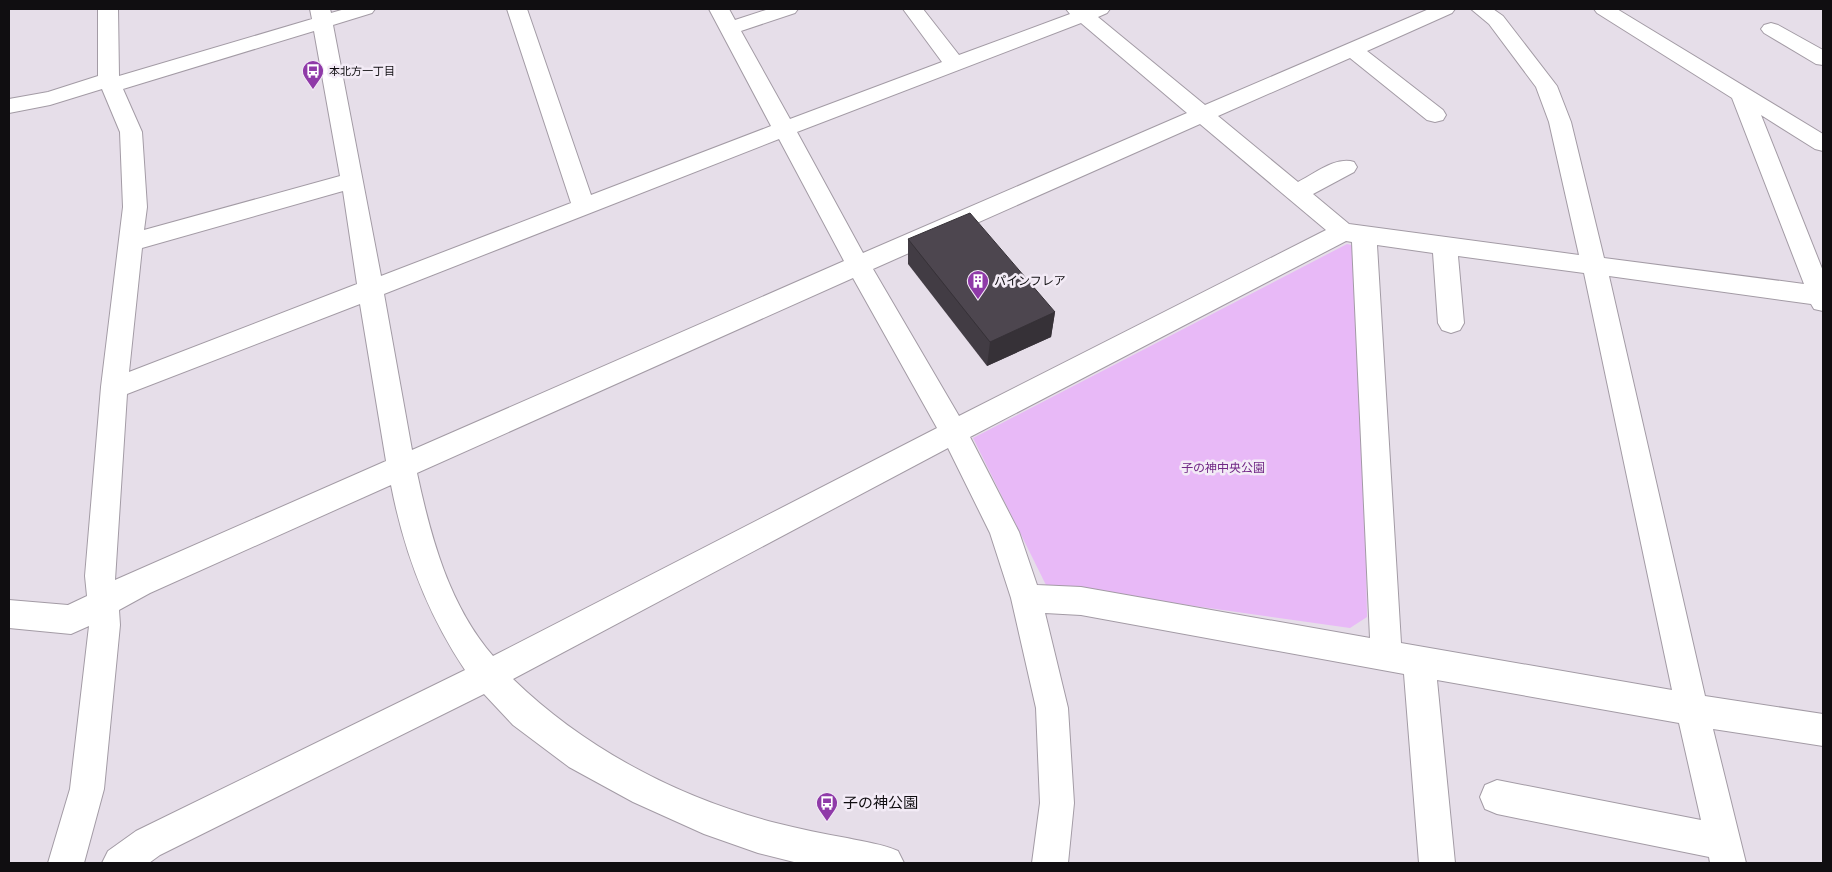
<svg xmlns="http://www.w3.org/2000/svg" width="1832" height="872" viewBox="0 0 1832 872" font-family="'DejaVu Sans','Noto Sans JP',sans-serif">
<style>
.green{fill:#e8b9f7}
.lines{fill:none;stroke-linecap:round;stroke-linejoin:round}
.minor-casing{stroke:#a39ba5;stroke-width:2}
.minor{fill:#fff;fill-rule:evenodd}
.wall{fill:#423c44}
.shaded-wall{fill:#363137}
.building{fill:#4d464f;stroke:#363137}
.labels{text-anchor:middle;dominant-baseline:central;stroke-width:5;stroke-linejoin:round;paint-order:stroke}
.far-poi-label{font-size:11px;fill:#100e11;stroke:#f3ebf6;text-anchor:start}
.poi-label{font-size:12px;fill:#100e11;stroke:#f3ebf6;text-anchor:start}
.park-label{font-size:12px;fill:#712886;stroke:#f3ebf6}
.near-poi-label{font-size:15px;fill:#100e11;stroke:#f3ebf6;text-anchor:start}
</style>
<rect width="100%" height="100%" fill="#e6dee9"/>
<!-- green -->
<path class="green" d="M1347 244 1360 247 1367 617 1350 628 1046 585 973 438Z"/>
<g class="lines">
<!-- minor casing -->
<g class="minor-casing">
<g id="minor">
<path d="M98 9H118L119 76 312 19 310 9H330L331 13 345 9H375L372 13 333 25 381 276 571 203 507 9H527L591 195 771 126 709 9H729L735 20 769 9H798L795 13 741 31 790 119 942 62 903 9H923L959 55 1070 14 1066 9H1110L1107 13 1098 17 1205 105 1429 9H1455L1452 13 1367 51 1443 110 1446 115 1443 120 1435 122 1427 120 1350 58 1218 116 1298 182C1314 174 1336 156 1354 162L1357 167 1354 172 1313 194 1349 224 1579 255 1549 122 1536 87 1489 24 1471 9H1493L1503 16 1557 86 1571 122 1604 258 1804 284 1732 98 1597 13 1594 9H1617L1823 134V151L1815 149 1761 115 1823 271V311L1814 309 1811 304 1609 276 1705 696 1823 714V746L1713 729 1746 863H1710L1709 857 1497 814 1485 809 1480 797 1485 785 1497 780 1701 820 1679 723 1437 680 1455 863H1419L1404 674 1081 615 1045 613 1068 708 1074 803 1068 863H1032L1040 803 1036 708 1011 598 990 533 948 448 513 679C585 749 679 798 776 823 800 829 823 834 847 838 865 842 882 844 898 851L904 863H798L758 853 704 834 633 802 569 767 513 725 484 694 160 855 149 863H102L108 851 136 831 465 670C427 613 404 552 391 485L150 593 119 610 120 625 104 789 84 863H48L70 789 89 626 71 634 9 628V600L68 605 87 596 85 576 101 387 123 207 120 132 102 89 50 105 9 113V99L48 92 98 76ZM1081 23 1187 113 863 253 797 132ZM314 31 340 176 144 230 147 207 142 132 123 89ZM1200 124 1326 230 959 416 873 269ZM779 139 844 261 412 450 384 294ZM343 191 357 284 129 372 142 248ZM1346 241 1352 242 1370 638 1081 587 1037 585 1019 532 970 437ZM1377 245 1433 253 1438 323 1442 330 1451 333 1460 330 1464 323 1458 256 1584 273 1672 690 1401 643ZM853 278 937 428 493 656C449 605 431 538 417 473ZM360 304 386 461 115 580 127 394Z"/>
<path d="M1771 23 1778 25 1823 50V65L1816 64 1764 33 1761 29 1764 25Z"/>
</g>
</g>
<!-- minor -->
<use href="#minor" class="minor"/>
</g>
<!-- wall -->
<path class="wall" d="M908 239 1055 312 1051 337 987 366 908 264Z"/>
<!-- shaded-wall -->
<path class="shaded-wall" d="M1055 312 1051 337 987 366 990 342Z"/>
<!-- building -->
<path class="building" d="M970 213 1055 312 990 342 908 239Z"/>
<!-- icons -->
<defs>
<g id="bus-pin" transform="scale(1.125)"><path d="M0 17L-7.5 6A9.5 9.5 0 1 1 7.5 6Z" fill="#8f3aa8" stroke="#f3ebf6"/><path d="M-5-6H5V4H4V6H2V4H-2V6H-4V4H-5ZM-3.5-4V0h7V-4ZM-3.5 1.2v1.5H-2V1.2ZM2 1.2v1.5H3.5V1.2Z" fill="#fff"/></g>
<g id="building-pin" transform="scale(1.125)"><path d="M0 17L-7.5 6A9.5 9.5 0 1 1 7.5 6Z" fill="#8f3aa8" stroke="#f3ebf6"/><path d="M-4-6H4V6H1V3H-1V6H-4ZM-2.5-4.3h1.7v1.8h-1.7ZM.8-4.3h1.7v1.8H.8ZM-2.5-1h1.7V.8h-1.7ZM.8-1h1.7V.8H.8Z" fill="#fff"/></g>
</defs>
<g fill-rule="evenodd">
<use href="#bus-pin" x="313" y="71"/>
<use href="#building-pin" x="978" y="281"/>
<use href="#bus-pin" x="827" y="803"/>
</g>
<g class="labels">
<!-- far-poi labels -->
<g class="far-poi-label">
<text x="329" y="71">本北方一丁目</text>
</g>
<!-- poi labels -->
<g class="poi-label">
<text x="994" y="281">パインフレア</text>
</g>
<!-- park labels -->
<g class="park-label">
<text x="1223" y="468">子の神中央公園</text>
</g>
<!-- near-poi labels -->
<g class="near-poi-label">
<text x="843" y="803">子の神公園</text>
</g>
</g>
<!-- border -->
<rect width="1832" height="872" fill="none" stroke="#100e11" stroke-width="20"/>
</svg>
